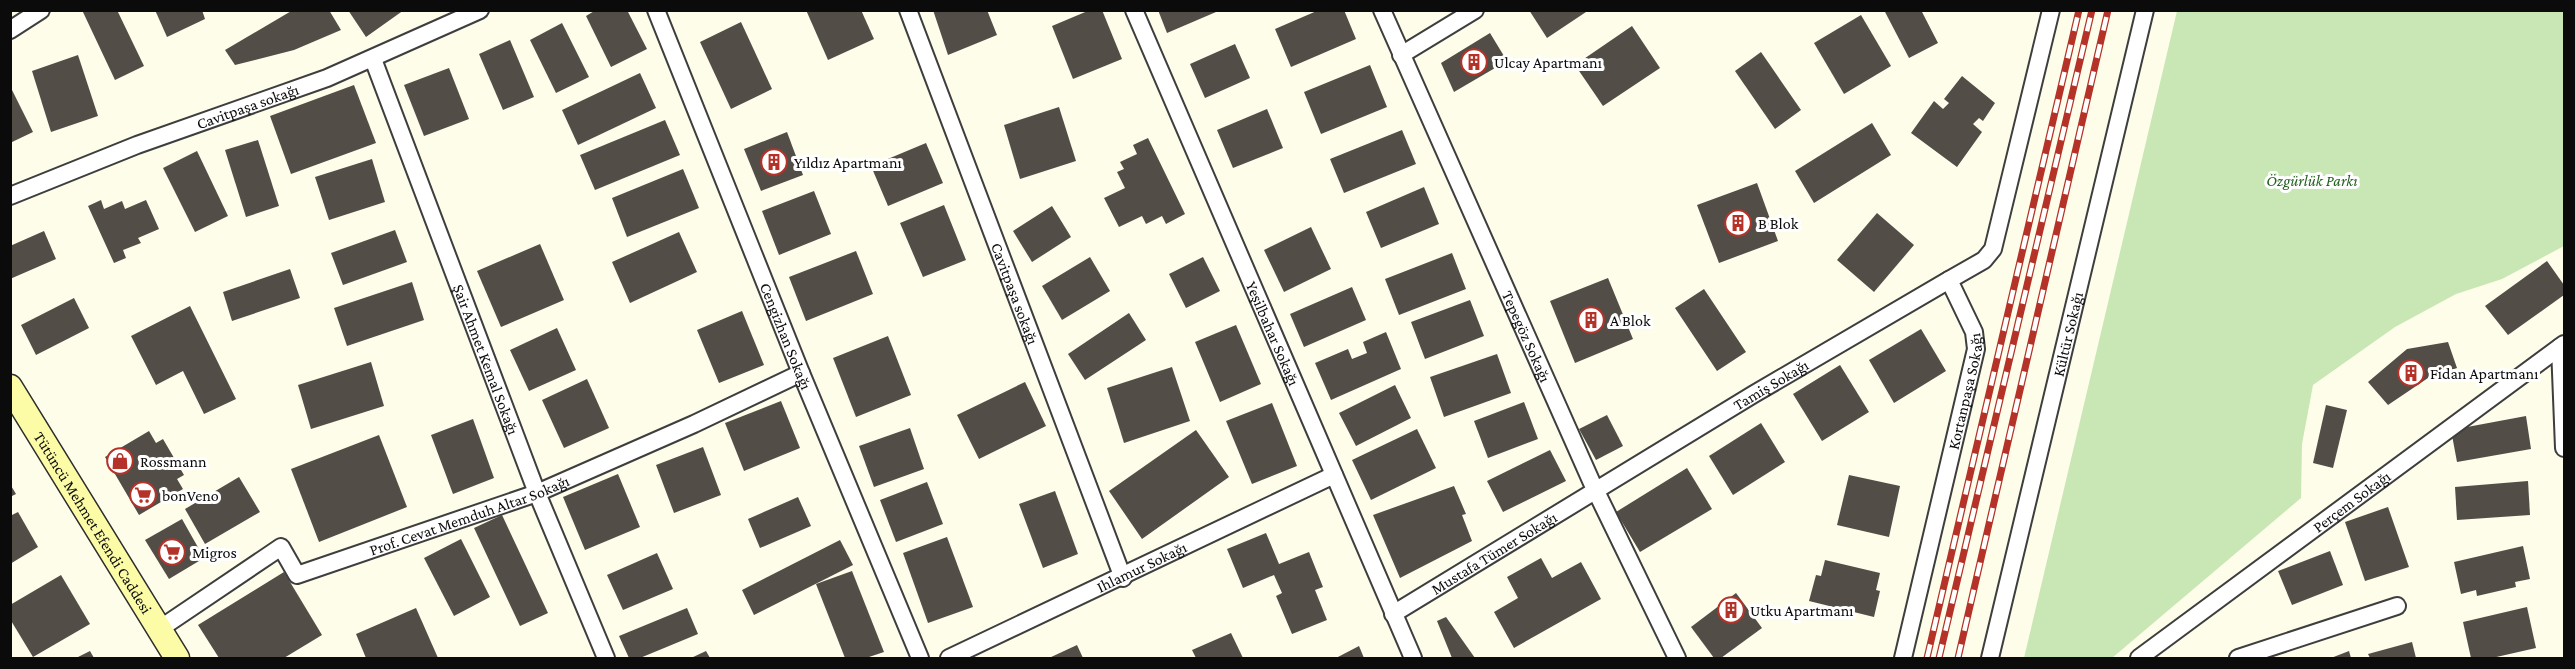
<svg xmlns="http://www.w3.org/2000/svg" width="2575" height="669" viewBox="0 0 2575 669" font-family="'Crimson Pro',serif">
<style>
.green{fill:#c9e6b5}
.building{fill:#534d48}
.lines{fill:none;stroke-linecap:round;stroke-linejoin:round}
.street-casing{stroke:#3e3e3e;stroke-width:20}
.secondary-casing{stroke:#2d2d2d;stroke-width:27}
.street{stroke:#fff;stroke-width:16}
.secondary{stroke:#fcfca7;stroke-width:24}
.rail-casing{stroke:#b53229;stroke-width:7}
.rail{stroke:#fff;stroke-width:4.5;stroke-dasharray:14;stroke-linecap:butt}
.labels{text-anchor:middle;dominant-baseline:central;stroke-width:6;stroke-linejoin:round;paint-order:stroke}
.poi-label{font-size:16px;fill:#0b0b0b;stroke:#fff;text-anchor:start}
.street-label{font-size:16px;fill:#0b0b0b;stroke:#fff}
.park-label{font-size:16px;font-style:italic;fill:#245f1f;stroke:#fff}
</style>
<rect width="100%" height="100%" fill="#fefdea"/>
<!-- green -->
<path class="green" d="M2177 11H2564V246L2502 279 2456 294 2395 327 2313 385 2302 444 2301 498 2112 658H2024Z"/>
<!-- building -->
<g class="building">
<path d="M82 10H117L144 66 115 80Z"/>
<path d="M155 10H202L205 19 167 37Z"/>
<path d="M293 10H329L341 30 294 50 235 65 225 50Z"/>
<path d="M348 10H404L366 37Z"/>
<path d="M596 10H627L647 49 611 67 586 16Z"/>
<path d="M806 10H861L874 39 828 60Z"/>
<path d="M933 10H987L997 35 948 55Z"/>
<path d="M1090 10H1102L1122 59 1073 79 1052 26Z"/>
<path d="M1158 10H1215L1216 12 1167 33Z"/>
<path d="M1319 10H1344L1356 39 1291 67 1275 29Z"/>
<path d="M1529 10H1589L1547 38Z"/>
<path d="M1884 10H1921L1938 43 1909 58Z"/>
<path d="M1861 15 1891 66 1844 94 1814 43Z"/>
<path d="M741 22 772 89 731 109 700 42Z"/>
<path d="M562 23 589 77 556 93 530 40Z"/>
<path d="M1632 26 1660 68 1603 106 1575 65Z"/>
<path d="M1490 33 1507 61 1454 92 1441 63Z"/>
<path d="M510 40 534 97 503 110 479 54Z"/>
<path d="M1235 44 1250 78 1205 98 1190 64Z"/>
<path d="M1761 52 1801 110 1775 129 1735 71Z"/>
<path d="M78 55 98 116 51 132 32 71Z"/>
<path d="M1370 65 1387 107 1321 134 1304 92Z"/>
<path d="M449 68 469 119 424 136 404 85Z"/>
<path d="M640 73 656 108 578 145 562 110Z"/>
<path d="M1962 76 1995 103 1983 121 1979 118 1973 124 1982 132 1957 167 1911 133 1934 101 1943 109 1949 103 1944 99Z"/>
<path d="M354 85 376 143 291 174 270 116Z"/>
<path d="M10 86 33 132 10 143Z"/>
<path d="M1059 107 1076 161 1020 179 1004 125Z"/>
<path d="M1267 109 1283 148 1233 168 1217 130Z"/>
<path d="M665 120 680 155 595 190 580 155Z"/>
<path d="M1872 123 1891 155 1814 203 1795 171Z"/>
<path d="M1402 130 1416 164 1344 193 1330 159Z"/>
<path d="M787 132 803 175 761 191 744 149Z"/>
<path d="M1148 138 1185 214 1166 224 1162 216 1146 224 1142 216 1119 227 1104 198 1125 188 1117 172 1124 169 1120 162 1137 154 1133 145Z"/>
<path d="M258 140 279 206 246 217 225 150Z"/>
<path d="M926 143 943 183 888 206 871 166Z"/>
<path d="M197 151 228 216 195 232 163 168Z"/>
<path d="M372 159 385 202 329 220 315 177Z"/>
<path d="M683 169 699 208 627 237 612 198Z"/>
<path d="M1757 183 1778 241 1719 263 1697 205Z"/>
<path d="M1424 187 1439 224 1381 248 1366 212Z"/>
<path d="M814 191 831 234 779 255 762 211Z"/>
<path d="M101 200 104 209 122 201 125 209 146 200 159 229 138 238 141 243 123 250 126 258 114 263 88 206Z"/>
<path d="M944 205 966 260 923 277 900 223Z"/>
<path d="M1052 206 1071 237 1032 262 1013 231Z"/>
<path d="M1877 213 1914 245 1874 292 1837 260Z"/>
<path d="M1311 227 1331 269 1284 292 1264 250Z"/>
<path d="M395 230 407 262 343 285 331 253Z"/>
<path d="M44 231 56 259 10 279V246Z"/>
<path d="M679 232 697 272 630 303 612 262Z"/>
<path d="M540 244 564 300 501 327 477 271Z"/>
<path d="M856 251 873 294 806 321 789 277Z"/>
<path d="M1452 253 1466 289 1399 315 1385 279Z"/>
<path d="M1090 257 1110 291 1062 320 1042 286Z"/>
<path d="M1203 257 1220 291 1186 308 1169 274Z"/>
<path d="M2547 261 2564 285V295L2508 335 2485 306Z"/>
<path d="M290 269 300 298 232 321 223 292Z"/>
<path d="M1608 278 1633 339 1575 363 1550 301Z"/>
<path d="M412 282 424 320 347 346 334 308Z"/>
<path d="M1352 287 1366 320 1304 347 1290 314Z"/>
<path d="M1704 289 1746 352 1717 371 1675 308Z"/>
<path d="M74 298 89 328 36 355 21 325Z"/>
<path d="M1470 300 1484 336 1425 359 1411 322Z"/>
<path d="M190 306 236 399 204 414 183 371 156 385 131 336Z"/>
<path d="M742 311 764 365 719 383 697 330Z"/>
<path d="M1129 313 1146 340 1085 380 1068 354Z"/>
<path d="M1236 325 1261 384 1220 402 1195 342Z"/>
<path d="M557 328 576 370 529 391 510 350Z"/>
<path d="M1921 329 1946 371 1894 403 1869 360Z"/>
<path d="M1386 332 1401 369 1331 400 1315 363 1348 349 1352 359 1367 353 1363 342Z"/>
<path d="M888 336 911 395 856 417 833 358Z"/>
<path d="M2448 342 2457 368 2428 378 2388 405 2368 382 2407 349Z"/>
<path d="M1497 354 1511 393 1444 417 1430 377Z"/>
<path d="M371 362 384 406 311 429 298 385Z"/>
<path d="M1840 365 1869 412 1822 441 1793 394Z"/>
<path d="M1172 367 1190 421 1124 443 1107 388Z"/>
<path d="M587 379 609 428 564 448 542 400Z"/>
<path d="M1025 382 1046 426 979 459 957 415Z"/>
<path d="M1395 385 1411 418 1356 446 1339 413Z"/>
<path d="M781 401 800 448 744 471 725 423Z"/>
<path d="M1524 402 1538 439 1488 458 1474 421Z"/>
<path d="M1272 403 1297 466 1252 484 1226 421Z"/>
<path d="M2326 405 2347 410 2333 468 2313 463Z"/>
<path d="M1607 415 1623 446 1596 460 1579 429Z"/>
<path d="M2526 416 2531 449 2457 462 2451 430Z"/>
<path d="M473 419 494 478 453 494 431 435Z"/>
<path d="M1761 423 1785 462 1733 495 1709 456Z"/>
<path d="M910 428 924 469 874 487 859 446Z"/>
<path d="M1417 429 1436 468 1371 500 1352 460Z"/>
<path d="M1196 430 1229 477 1142 539 1109 491Z"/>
<path d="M149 431 156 443 163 439 184 475 177 479 183 489 139 515 105 457Z"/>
<path d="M379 435 407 507 319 542 291 469Z"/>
<path d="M703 447 721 495 674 513 656 465Z"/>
<path d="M1550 450 1566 481 1503 512 1487 481Z"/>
<path d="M1687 468 1712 509 1640 552 1616 512Z"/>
<path d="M618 474 640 527 585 550 563 497Z"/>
<path d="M1849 475 1900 486 1889 537 1837 525Z"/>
<path d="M239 477 260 512 205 544 185 509Z"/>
<path d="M2528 481 2530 515 2457 520 2455 487Z"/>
<path d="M927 482 943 524 896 542 880 500Z"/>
<path d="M10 484 16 494 10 497Z"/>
<path d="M1454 486 1466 514 1462 515 1472 541 1400 578 1373 515Z"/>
<path d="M1055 491 1078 554 1043 568 1019 504Z"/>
<path d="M798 497 811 526 760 548 748 519Z"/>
<path d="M2388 507 2409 567 2365 581 2345 522Z"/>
<path d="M18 512 38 547 10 564V516Z"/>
<path d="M502 515 548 613 520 626 474 528Z"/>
<path d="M182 519 204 558 169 579 145 540Z"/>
<path d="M1266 533 1279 564 1309 552 1323 587 1315 590 1327 620 1292 634 1276 596 1282 593 1274 575 1243 588 1227 549Z"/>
<path d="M947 537 973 607 928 623 903 553Z"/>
<path d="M461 539 490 597 454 616 424 558Z"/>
<path d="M840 540 853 565 754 615 742 590Z"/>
<path d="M2523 546 2530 579 2515 582 2516 587 2477 596 2476 590 2461 594 2454 562Z"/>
<path d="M2330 551 2343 585 2292 605 2278 571Z"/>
<path d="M657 553 673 589 623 610 607 575Z"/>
<path d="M1541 558 1552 578 1581 562 1601 599 1514 648 1494 612 1518 598 1507 577Z"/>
<path d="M1825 560 1880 573 1876 590 1880 591 1874 617 1809 601 1816 575 1821 576Z"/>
<path d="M852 571 884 652 866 658H845L816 584Z"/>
<path d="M284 572 322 635 284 658H219L198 625Z"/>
<path d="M61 575 90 624 33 657 10 619V605Z"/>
<path d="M1736 593 1762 628 1721 658H1714L1691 627Z"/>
<path d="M2527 607 2536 648 2492 658H2471L2463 622Z"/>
<path d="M416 608 438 658H366L356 634Z"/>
<path d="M687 608 698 634 640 658H629L619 636Z"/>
<path d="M1446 617 1475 658H1452L1437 621Z"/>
<path d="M1231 633 1243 658H1196L1192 650Z"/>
<path d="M2412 642 2416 658H2370L2368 654Z"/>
<path d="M1077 645 1083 658H1049Z"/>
<path d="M1359 646 1364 658H1336Z"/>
<path d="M90 651 94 658H76Z"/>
<path d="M706 651 710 658H691Z"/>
<path d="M2349 651 2351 658H2331Z"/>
</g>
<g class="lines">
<!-- street casing -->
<g class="street-casing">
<g id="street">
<path id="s1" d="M656 10 801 373 920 658"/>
<path id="s2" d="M908 10 1123 578"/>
<path id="s3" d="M1134 10 1413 658"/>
<path id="s4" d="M1382 10 1592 483 1677 658"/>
<path d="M10 30 41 10"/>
<path d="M1401 55 1475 10"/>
<path id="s5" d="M373 59 537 493 606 658"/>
<path id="s6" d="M10 196 137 145 327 78 480 10"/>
<path d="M2560 347 2564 448"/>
<path id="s7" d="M1393 614 1754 394 1949 280"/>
<path id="s8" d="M158 630 281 547 297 575 537 493 694 424 801 373"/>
<path id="s9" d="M949 658 1334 475"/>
<path id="s10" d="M1903 658 1976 349 1974 332 1949 280 1984 260 1993 249 2051 10"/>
<path id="s11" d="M1990 658 2145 10"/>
<path id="s12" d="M2139 658 2564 344"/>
<path d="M2238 658 2397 606"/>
</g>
</g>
<!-- secondary casing -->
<g class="secondary-casing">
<g id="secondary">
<path id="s13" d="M10 387 177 658"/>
</g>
</g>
<!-- street -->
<use href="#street" class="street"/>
<!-- secondary -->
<use href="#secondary" class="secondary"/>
<!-- rail casing -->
<g class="rail-casing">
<g id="rail">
<path d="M1927 658 2079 10"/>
<path d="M1939 658 2092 10"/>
<path d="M1958 658 2108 10"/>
</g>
</g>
<!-- rail -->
<use href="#rail" class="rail"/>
</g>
<!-- icons -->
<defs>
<g id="building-ring" transform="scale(1.35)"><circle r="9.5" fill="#fff" stroke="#b53229" stroke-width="1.5"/><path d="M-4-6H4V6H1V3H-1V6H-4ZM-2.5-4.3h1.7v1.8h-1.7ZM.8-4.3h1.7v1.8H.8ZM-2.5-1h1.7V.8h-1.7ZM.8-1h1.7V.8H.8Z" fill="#b53229"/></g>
<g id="shop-ring" transform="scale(1.35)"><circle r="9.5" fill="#fff" stroke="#b53229" stroke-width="1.5"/><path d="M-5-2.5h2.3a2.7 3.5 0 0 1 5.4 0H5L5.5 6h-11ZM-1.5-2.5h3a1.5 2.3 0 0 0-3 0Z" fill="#b53229"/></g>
<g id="supermarket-ring" transform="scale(1.35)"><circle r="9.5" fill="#fff" stroke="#b53229" stroke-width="1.5"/><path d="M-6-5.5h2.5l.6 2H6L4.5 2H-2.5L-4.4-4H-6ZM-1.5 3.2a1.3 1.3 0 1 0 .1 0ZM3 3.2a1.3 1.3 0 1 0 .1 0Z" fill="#b53229"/></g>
</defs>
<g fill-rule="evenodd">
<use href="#building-ring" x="1474" y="62"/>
<use href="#building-ring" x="774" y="162"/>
<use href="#building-ring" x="1738" y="223"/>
<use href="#building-ring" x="1591" y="320"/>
<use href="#building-ring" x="2411" y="373"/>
<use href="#shop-ring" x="120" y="461"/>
<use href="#supermarket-ring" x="143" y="495"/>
<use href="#supermarket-ring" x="172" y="552"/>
<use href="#building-ring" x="1731" y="610"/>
</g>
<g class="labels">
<!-- poi labels -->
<g class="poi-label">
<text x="1494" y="62">Ulcay Apartmanı</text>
<text x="794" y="162">Yıldız Apartmanı</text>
<text x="1758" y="223">B Blok</text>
<text x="1610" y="320">A Blok</text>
<text x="2430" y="373">Fidan Apartmanı</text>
<text x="140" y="461">Rossmann</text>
<text x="162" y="495">bonVeno</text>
<text x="192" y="552">Migros</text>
<text x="1750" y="610">Utku Apartmanı</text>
</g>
<!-- street labels -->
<g class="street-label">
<text stroke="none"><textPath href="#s6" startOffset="254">Cavitpaşa sokağı</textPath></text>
<text stroke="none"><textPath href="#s2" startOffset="303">Cavitpaşa sokağı</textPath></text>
<text stroke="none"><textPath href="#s3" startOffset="352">Yeşilbahar Sokağı</textPath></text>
<text stroke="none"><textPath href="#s11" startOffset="333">Kültür Sokağı</textPath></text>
<text stroke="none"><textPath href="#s1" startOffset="351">Cengizhan Sokağı</textPath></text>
<text stroke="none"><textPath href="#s4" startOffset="357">Tepegöz Sokağı</textPath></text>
<text stroke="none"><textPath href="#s5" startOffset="321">Şair Ahmet Kemal Sokağı</textPath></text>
<text stroke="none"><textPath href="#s7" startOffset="442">Tamiş Sokağı</textPath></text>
<text stroke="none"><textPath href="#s10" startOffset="274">Kortanpaşa Sokağı</textPath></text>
<text stroke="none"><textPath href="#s12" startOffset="264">Perçem Sokağı</textPath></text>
<text stroke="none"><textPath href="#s8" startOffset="363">Prof. Cevat Memduh Altar Sokağı</textPath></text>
<text stroke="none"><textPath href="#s13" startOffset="159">Tütüncü Mehmet Efendi Caddesi</textPath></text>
<text stroke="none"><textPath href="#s7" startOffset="118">Mustafa Tümer Sokağı</textPath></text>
<text stroke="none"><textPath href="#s9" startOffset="213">Ihlamur Sokağı</textPath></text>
</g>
<!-- park labels -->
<g class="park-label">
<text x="2312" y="180">Özgürlük Parkı</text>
</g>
</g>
<!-- border -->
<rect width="2575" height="669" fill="none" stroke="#0b0b0b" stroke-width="24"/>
</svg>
